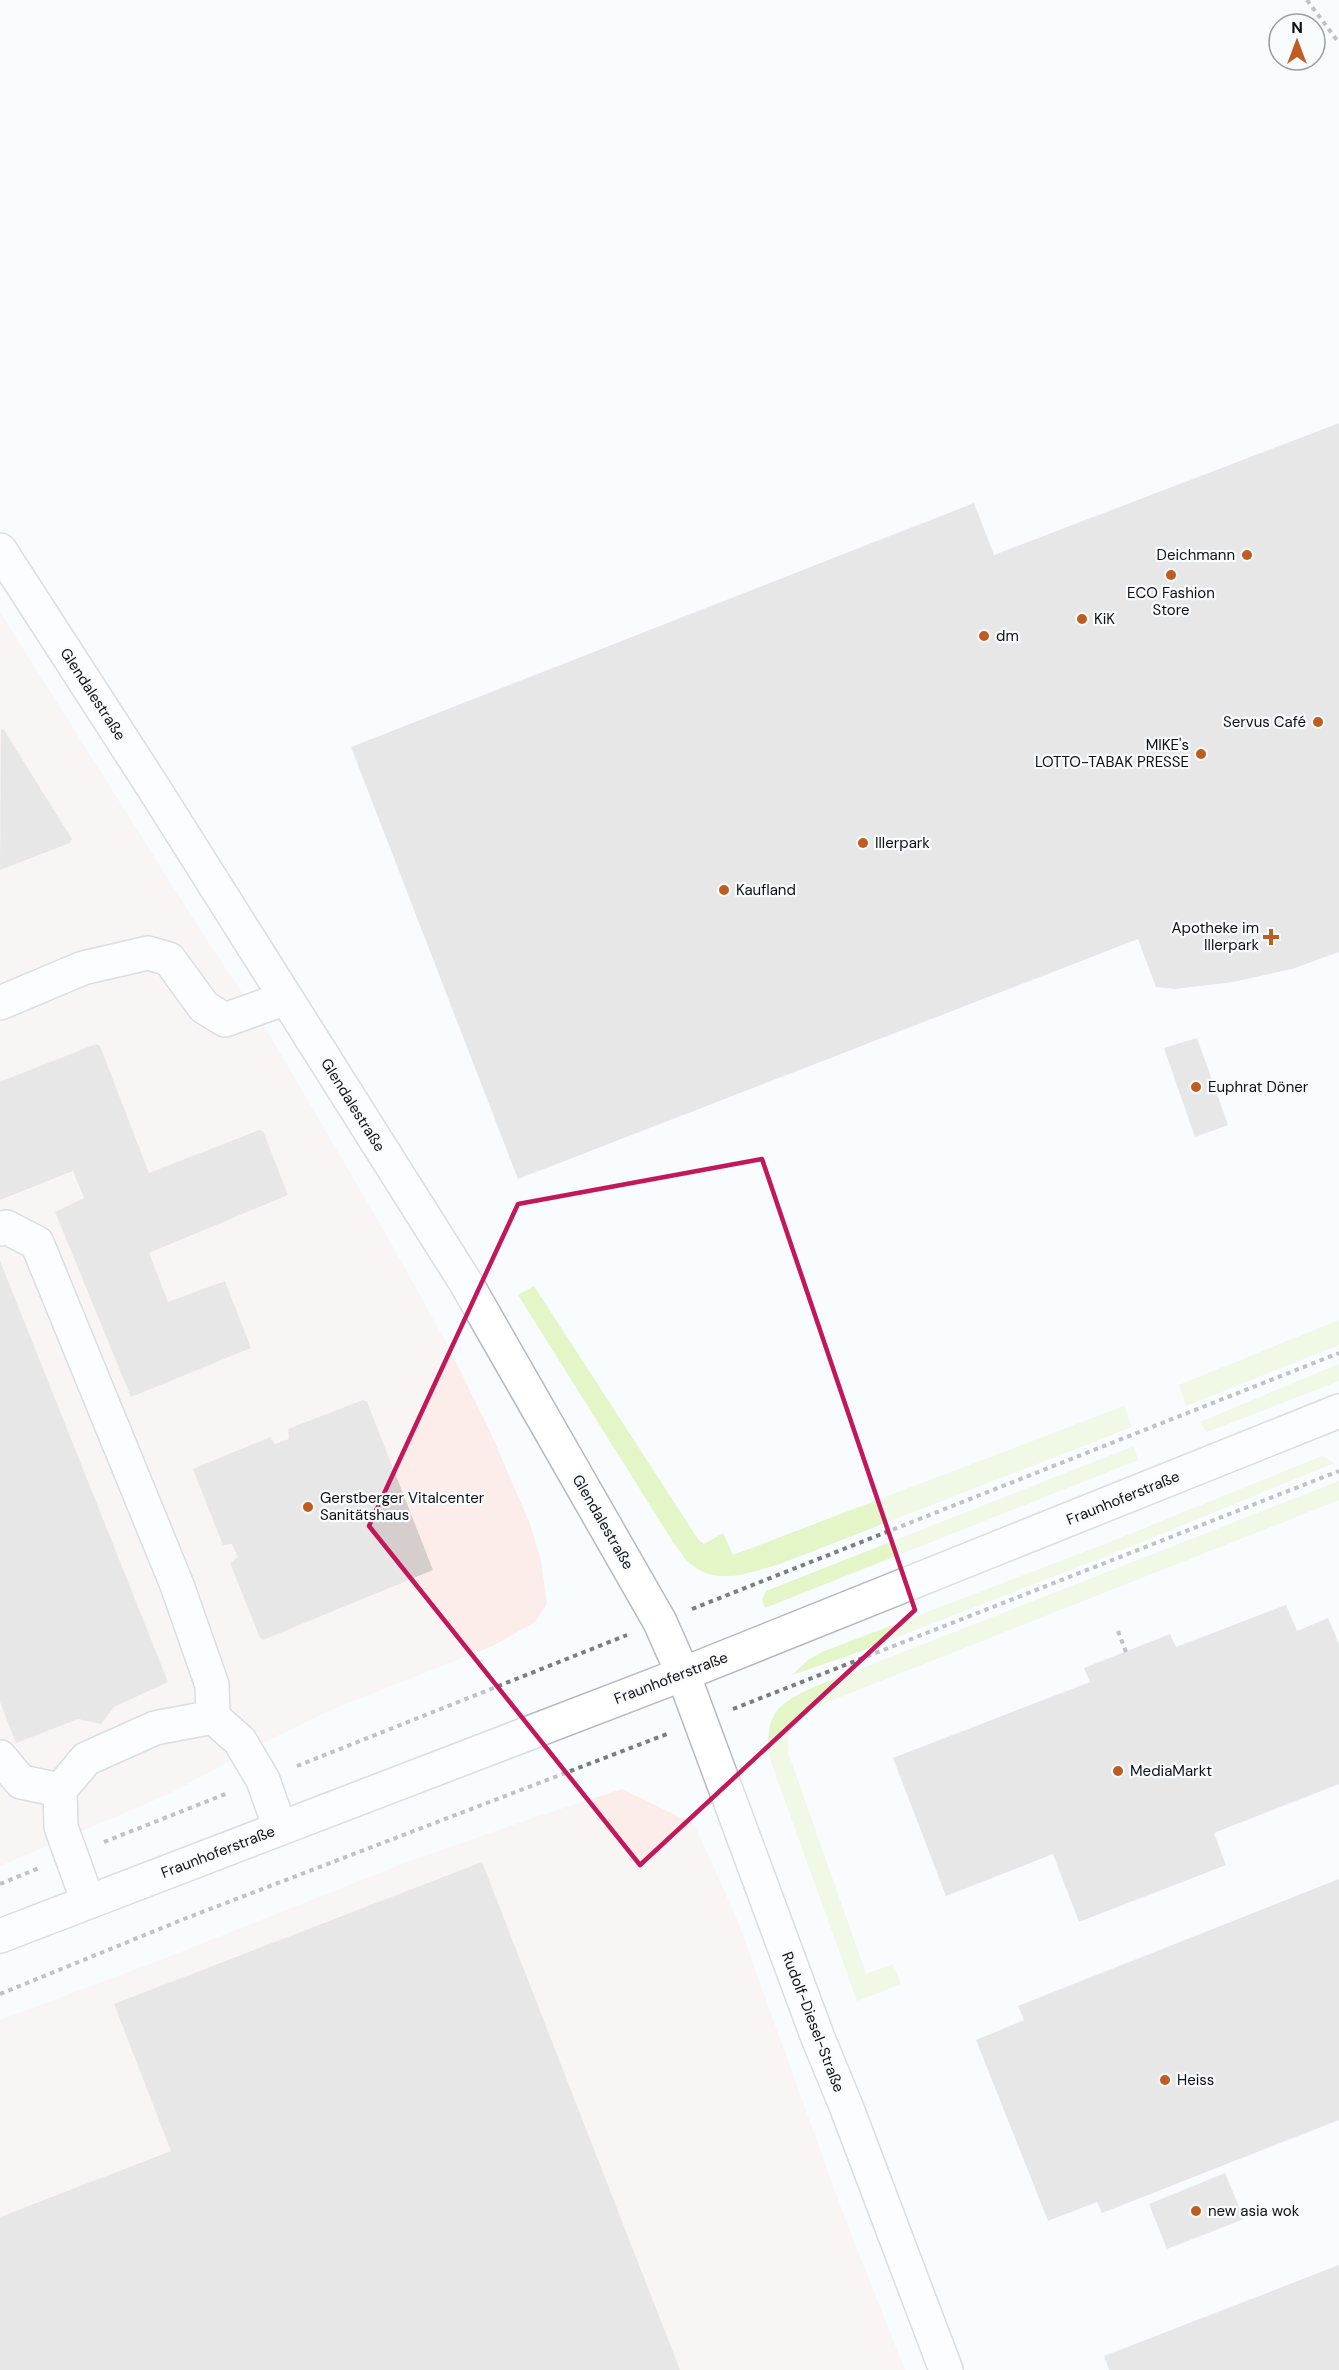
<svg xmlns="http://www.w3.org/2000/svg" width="1339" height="2370" viewBox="0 0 1339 2370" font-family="'DM Sans',sans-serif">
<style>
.industrial{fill:#fdedea}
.green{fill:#e4f5c8}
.building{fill:#d5cecc}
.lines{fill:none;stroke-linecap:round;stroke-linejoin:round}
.minor-casing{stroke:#b5babe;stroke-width:36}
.path{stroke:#7b7e80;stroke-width:4;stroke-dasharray:4.5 4.5;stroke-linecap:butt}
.minor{stroke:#fff;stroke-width:33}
.marked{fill:none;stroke:#c2185b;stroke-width:4.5;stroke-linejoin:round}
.poi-dot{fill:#bf5d20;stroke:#f8fcfe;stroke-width:2}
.labels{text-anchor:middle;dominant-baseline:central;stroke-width:4.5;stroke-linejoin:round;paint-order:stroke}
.poi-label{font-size:15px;fill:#0e1011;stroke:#f8fcfe;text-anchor:start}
.street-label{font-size:15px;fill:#0e1011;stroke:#f8fcfe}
</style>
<rect width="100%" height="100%" fill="#f8fcfe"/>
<!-- industrial -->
<g class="industrial">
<path d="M0 612 208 942 265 1027 383 1229 445 1340 490 1431 530 1524 541 1560 547 1604 535 1622 493 1646 333 1709 269 1740 169 1794 0 1866Z"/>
<path d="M622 1789 694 1824 737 1919 844 2216 905 2370H0V2020L163 1959 407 1862 533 1818Z"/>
</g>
<!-- green -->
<g class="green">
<path d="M534 1286 698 1539 704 1544 723 1533 733 1555 1124 1406 1132 1427 780 1564C751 1572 717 1587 691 1564 684 1559 679 1549 673 1542L518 1295Z"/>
<path d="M1339 1320V1345L1186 1406 1179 1385Z"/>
<path d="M1339 1364V1381L1207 1432 1200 1422Z"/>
<path d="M1134 1446 1138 1460 765 1608 762 1600 766 1591Z"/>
<path d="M1322 1456 1334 1463 1127 1548 853 1654 792 1675 808 1660 822 1652 1105 1544Z"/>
<path d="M1339 1481V1500L815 1707C791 1720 786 1724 788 1752L866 1974 893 1964 901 1984 857 2001 770 1759C764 1715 776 1704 814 1687Z"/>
</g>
<!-- building -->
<g class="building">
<path d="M1339 423V952L1292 969 1233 982 1175 989 1156 987 1138 939 518 1179 351 747 974 503 994 555Z"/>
<path d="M1 729 4 730 72 839 70 843 0 870Z"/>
<path d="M1197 1038 1228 1125 1195 1137 1164 1048Z"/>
<path d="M96 1044 100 1046 149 1173 259 1130 263 1131 288 1195 149 1253 168 1302 225 1281 251 1348 131 1397 55 1212 84 1198 73 1171 0 1200V1082Z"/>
<path d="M0 1261 168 1682 114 1707 101 1724 78 1719 16 1743 0 1702Z"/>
<path d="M363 1400 367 1402 433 1570 263 1640 260 1638 230 1563 238 1557 232 1544 223 1545 193 1469 270 1437 275 1444 289 1439 288 1429Z"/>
<path d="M1286 1605 1297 1631 1328 1618 1339 1644V1784L1214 1833 1226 1865 1079 1922 1053 1854 946 1896 893 1758 1090 1682 1084 1668 1170 1634 1176 1647Z"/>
<path d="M482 1862 680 2370H0V2217L171 2151 114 2004Z"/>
<path d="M1339 1879V2120L1102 2213 1097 2202 1048 2221 976 2040 1024 2020 1018 2006Z"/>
<path d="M1225 2173 1244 2219 1167 2249 1149 2204Z"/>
<path d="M1339 2265V2370H1109L1104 2356Z"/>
</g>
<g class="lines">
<!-- minor casing -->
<g class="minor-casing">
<g id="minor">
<path d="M0 550 153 787 466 1283 660 1622 683 1674 818 2038 846 2106 946 2370"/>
<path d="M0 1003 83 968 148 953 169 959 204 1007 225 1020 286 998"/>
<path d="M0 1229 6 1227 37 1243 177 1585 212 1685 213 1717"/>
<path d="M0 1757 21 1782 60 1790"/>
<path d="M88 1902 61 1827 60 1790 86 1759 155 1728 213 1717 240 1741 263 1780 280 1828"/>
<path d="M0 1936 683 1674 1339 1411"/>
</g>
</g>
<!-- path -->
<g class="path">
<path d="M1307 0 1339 43"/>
<path d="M692 1609 1339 1353"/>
<path d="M1118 1631 1126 1652"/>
<path d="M733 1709 1339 1471"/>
<path d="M297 1766 627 1635"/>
<path d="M104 1842 228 1793"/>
<path d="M0 1884 39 1868"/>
<path d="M0 1994 184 1919 667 1734"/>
</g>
<!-- minor -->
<use href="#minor" class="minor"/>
</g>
<!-- marked area -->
<path d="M0 0H1339V2370H0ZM762 1159 915 1610 640 1865 369 1526 518 1204Z" fill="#f8fcfe" fill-opacity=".55" fill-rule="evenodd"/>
<path class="marked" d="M762 1159 915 1610 640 1865 369 1526 518 1204Z"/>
<!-- markers -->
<g class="poi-dot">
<circle cx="1247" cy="555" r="6"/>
<circle cx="1171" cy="575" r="6"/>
<circle cx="1082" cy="619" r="6"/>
<circle cx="984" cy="636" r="6"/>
<circle cx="1318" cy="722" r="6"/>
<circle cx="1201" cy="754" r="6"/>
<circle cx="863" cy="843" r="6"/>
<circle cx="724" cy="890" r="6"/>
<path d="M1268 928h6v6h6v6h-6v6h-6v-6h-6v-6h6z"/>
<circle cx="1196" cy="1087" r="6"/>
<circle cx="308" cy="1507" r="6"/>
<circle cx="1118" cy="1771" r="6"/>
<circle cx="1165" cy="2080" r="6"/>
<circle cx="1196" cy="2211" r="6"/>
</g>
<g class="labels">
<!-- poi labels -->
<g class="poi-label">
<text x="1235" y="555" text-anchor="end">Deichmann</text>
<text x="1171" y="593" text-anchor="middle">ECO Fashion<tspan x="1171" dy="17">Store</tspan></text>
<text x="1094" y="619">KiK</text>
<text x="996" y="636">dm</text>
<text x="1306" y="722" text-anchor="end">Servus Café</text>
<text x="1189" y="745" text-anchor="end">MIKE's<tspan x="1189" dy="17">LOTTO-TABAK PRESSE</tspan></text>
<text x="875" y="843">Illerpark</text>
<text x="736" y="890">Kaufland</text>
<text x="1259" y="928" text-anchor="end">Apotheke im<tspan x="1259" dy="17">Illerpark</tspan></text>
<text x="1208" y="1087">Euphrat Döner</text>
<text x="320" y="1498">Gerstberger Vitalcenter<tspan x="320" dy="17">Sanitätshaus</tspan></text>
<text x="1130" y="1771">MediaMarkt</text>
<text x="1177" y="2080">Heiss</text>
<text x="1208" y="2211">new asia wok</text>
</g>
<!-- street labels -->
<g class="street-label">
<text transform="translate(93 694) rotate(57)">Glendalestraße</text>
<text transform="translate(353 1105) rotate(58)">Glendalestraße</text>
<text transform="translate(1123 1498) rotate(-22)">Fraunhoferstraße</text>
<text transform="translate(603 1522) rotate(60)">Glendalestraße</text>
<text transform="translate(671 1678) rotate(-21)">Fraunhoferstraße</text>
<text transform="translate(218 1852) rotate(-21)">Fraunhoferstraße</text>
<text transform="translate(813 2022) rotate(69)">Rudolf-Diesel-Straße</text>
</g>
</g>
<!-- north arrow -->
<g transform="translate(1297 42)"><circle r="28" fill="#f8fcfe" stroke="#9a9e9f" stroke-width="1.5"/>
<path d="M0-4.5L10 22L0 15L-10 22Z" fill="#bf5d20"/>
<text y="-9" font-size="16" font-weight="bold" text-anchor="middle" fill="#0e1011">N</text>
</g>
</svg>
